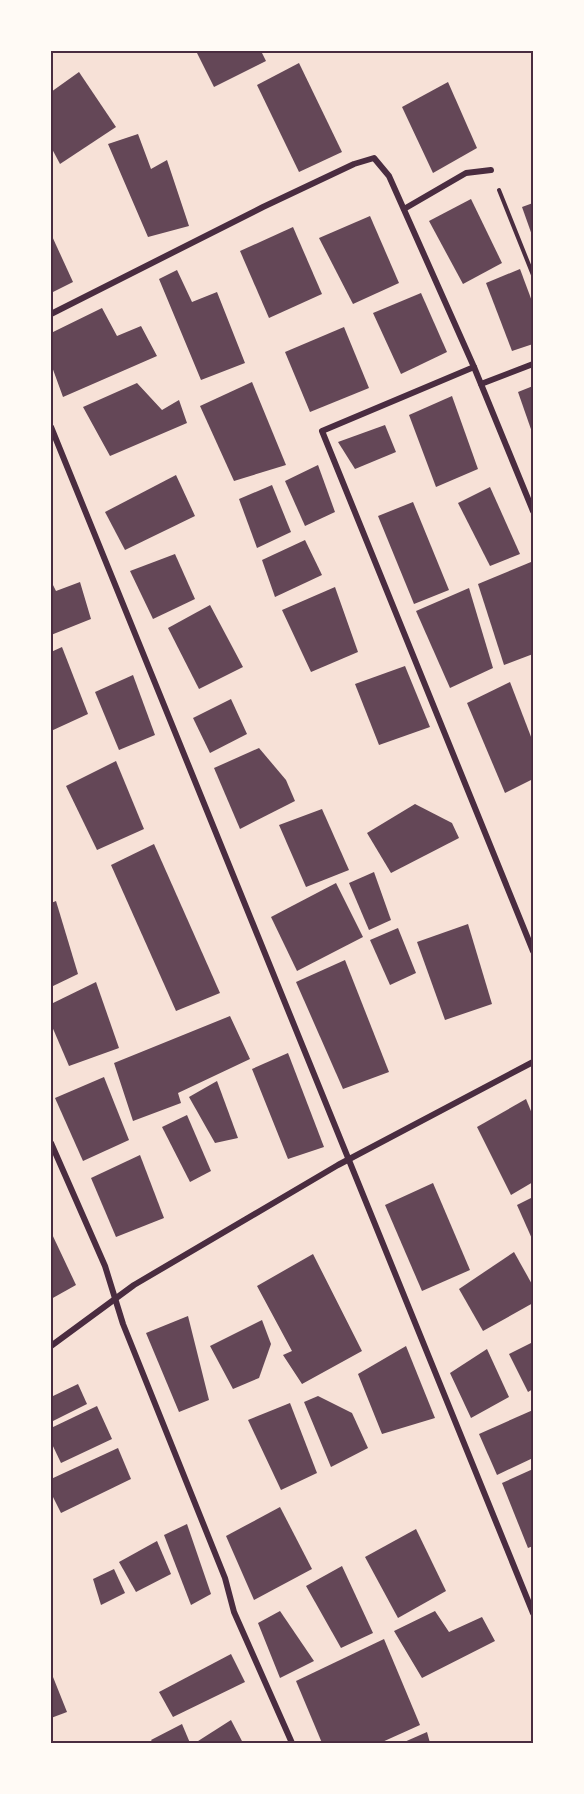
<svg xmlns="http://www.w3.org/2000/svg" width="584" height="1794" viewBox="0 0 584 1794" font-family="Poppins,sans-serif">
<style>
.building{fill:#644757}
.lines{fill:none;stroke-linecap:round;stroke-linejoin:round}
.path{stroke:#4a2c40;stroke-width:4}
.minor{stroke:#4a2c40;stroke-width:6}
.neatline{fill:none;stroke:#4a2c40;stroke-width:2}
</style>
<rect width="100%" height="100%" fill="#f7e1d7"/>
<!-- building -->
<g class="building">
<path d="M196 51H261L266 61 214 87Z"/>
<path d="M299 63 342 152 299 172 257 85Z"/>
<path d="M79 72 116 127 60 164 51 147V92Z"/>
<path d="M448 82 477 148 433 173 402 107Z"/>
<path d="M138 134 151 169 167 160 189 226 148 237 108 144Z"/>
<path d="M471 199 502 263 463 284 429 221Z"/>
<path d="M533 203V238L522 207Z"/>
<path d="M370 216 399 283 353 304 319 238Z"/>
<path d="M293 227 322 294 269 318 240 251Z"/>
<path d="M51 234 73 282 51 293Z"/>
<path d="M520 269 533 304V344L512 351 486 283Z"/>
<path d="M177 270 192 302 217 292 245 363 201 380 159 279Z"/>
<path d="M421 293 447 352 401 374 373 313Z"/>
<path d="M102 308 117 336 141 326 157 356 63 397 51 364V333Z"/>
<path d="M344 327 369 388 310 412 285 352Z"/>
<path d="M252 382 286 465 234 481 200 406Z"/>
<path d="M137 383 162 410 179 400 187 423 110 456 83 407Z"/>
<path d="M533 386V435L518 392Z"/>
<path d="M452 396 478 469 436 487 409 415Z"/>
<path d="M385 425 396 452 355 469 338 442Z"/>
<path d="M318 465 335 512 305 526 285 481Z"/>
<path d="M176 475 195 516 125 550 105 512Z"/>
<path d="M272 485 291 532 257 548 239 499Z"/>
<path d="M490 487 520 554 490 566 458 503Z"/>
<path d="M413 502 449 590 414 604 378 516Z"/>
<path d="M305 540 322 575 275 597 262 560Z"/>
<path d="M175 554 195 599 153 619 130 571Z"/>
<path d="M531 562 533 569V654L504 665 478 584Z"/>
<path d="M51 581 56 591 80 582 91 619 51 635Z"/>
<path d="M335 587 358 652 311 672 282 610Z"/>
<path d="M469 588 493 668 450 688 416 611Z"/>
<path d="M210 605 243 667 199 689 168 628Z"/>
<path d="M62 647 88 714 51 731V652Z"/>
<path d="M405 666 430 727 379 745 355 684Z"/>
<path d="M133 675 155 735 119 750 95 692Z"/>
<path d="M510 682 533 742V779L505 793 467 703Z"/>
<path d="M231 699 247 734 210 753 193 718Z"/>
<path d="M259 748 286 780 295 801 240 829 214 768Z"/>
<path d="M116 761 144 829 97 850 66 786Z"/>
<path d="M415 804 452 823 459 838 391 873 367 833Z"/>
<path d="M322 809 349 870 306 887 279 825Z"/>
<path d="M154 844 220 993 176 1011 111 865Z"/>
<path d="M374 872 391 920 369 930 349 883Z"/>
<path d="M336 883 363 937 297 971 271 917Z"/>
<path d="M56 901 78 974 51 987V903Z"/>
<path d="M468 924 492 1004 445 1020 417 942Z"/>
<path d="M398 928 416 973 390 985 370 940Z"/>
<path d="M345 960 389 1072 343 1089 296 982Z"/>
<path d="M96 982 119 1048 69 1066 51 1024V1004Z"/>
<path d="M230 1016 250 1059 178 1093 181 1103 133 1121 114 1063Z"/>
<path d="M288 1053 324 1147 288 1159 252 1069Z"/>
<path d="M104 1077 129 1140 83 1161 55 1098Z"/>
<path d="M217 1081 238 1138 215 1143 189 1097Z"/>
<path d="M526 1099 533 1116V1182L511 1195 477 1127Z"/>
<path d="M187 1115 211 1171 190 1182 162 1127Z"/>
<path d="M140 1155 164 1218 116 1237 91 1178Z"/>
<path d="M433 1183 470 1270 422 1291 385 1205Z"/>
<path d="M533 1197V1241L517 1205Z"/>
<path d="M51 1232 76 1285 51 1299Z"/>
<path d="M514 1252 533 1286V1303L483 1331 459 1289Z"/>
<path d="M313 1254 362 1351 302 1384 283 1355 292 1351 257 1286Z"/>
<path d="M188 1316 209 1400 179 1412 146 1333Z"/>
<path d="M262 1320 271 1344 259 1378 233 1389 210 1346Z"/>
<path d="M533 1342V1389L528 1392 509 1354Z"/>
<path d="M406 1346 435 1418 382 1434 358 1374Z"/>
<path d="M487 1349 509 1397 471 1418 450 1373Z"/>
<path d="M78 1384 87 1404 51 1422V1397Z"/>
<path d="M318 1396 352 1413 368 1448 331 1467 304 1402Z"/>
<path d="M290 1403 317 1473 281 1490 248 1420Z"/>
<path d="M97 1406 112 1439 61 1463 51 1442V1428Z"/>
<path d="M533 1410V1458L497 1475 479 1434Z"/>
<path d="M118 1448 131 1479 61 1513 51 1493V1479Z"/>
<path d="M533 1469V1546L528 1548 502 1483Z"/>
<path d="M280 1507 312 1569 254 1600 226 1536Z"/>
<path d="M187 1524 211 1594 191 1605 164 1535Z"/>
<path d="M416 1529 446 1591 398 1618 365 1557Z"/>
<path d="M157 1541 171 1574 136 1592 119 1562Z"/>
<path d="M342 1566 373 1633 341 1648 306 1586Z"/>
<path d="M114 1569 125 1593 101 1605 93 1579Z"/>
<path d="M280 1611 314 1661 280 1678 258 1623Z"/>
<path d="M435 1611 449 1632 482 1617 495 1641 422 1678 394 1631Z"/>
<path d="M384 1639 420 1725 380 1743H322L296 1681Z"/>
<path d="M231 1654 245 1682 173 1717 159 1692Z"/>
<path d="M51 1672 67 1712 51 1718Z"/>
<path d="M231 1720 243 1743H195Z"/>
<path d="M182 1724 190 1743H153L151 1740Z"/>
<path d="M427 1732 430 1743H402Z"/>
</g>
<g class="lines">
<!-- path -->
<path class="path" d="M499 190 533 275"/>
<!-- minor -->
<g class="minor">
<path d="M404 209 466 173 491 170"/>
<path d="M51 314 263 207 354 164 374 158 389 176 474 367 533 511"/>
<path d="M474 367 322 431 533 951"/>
<path d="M481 384 533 364"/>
<path d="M51 427 533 1613"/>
<path d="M51 1143 105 1266 123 1324 225 1578 234 1612 292 1743"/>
<path d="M51 1346 134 1285 338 1165 533 1062"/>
</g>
</g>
<!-- border -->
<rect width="584" height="1794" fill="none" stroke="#fffaf5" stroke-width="105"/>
<rect x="52" y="52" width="480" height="1690" class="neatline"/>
</svg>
